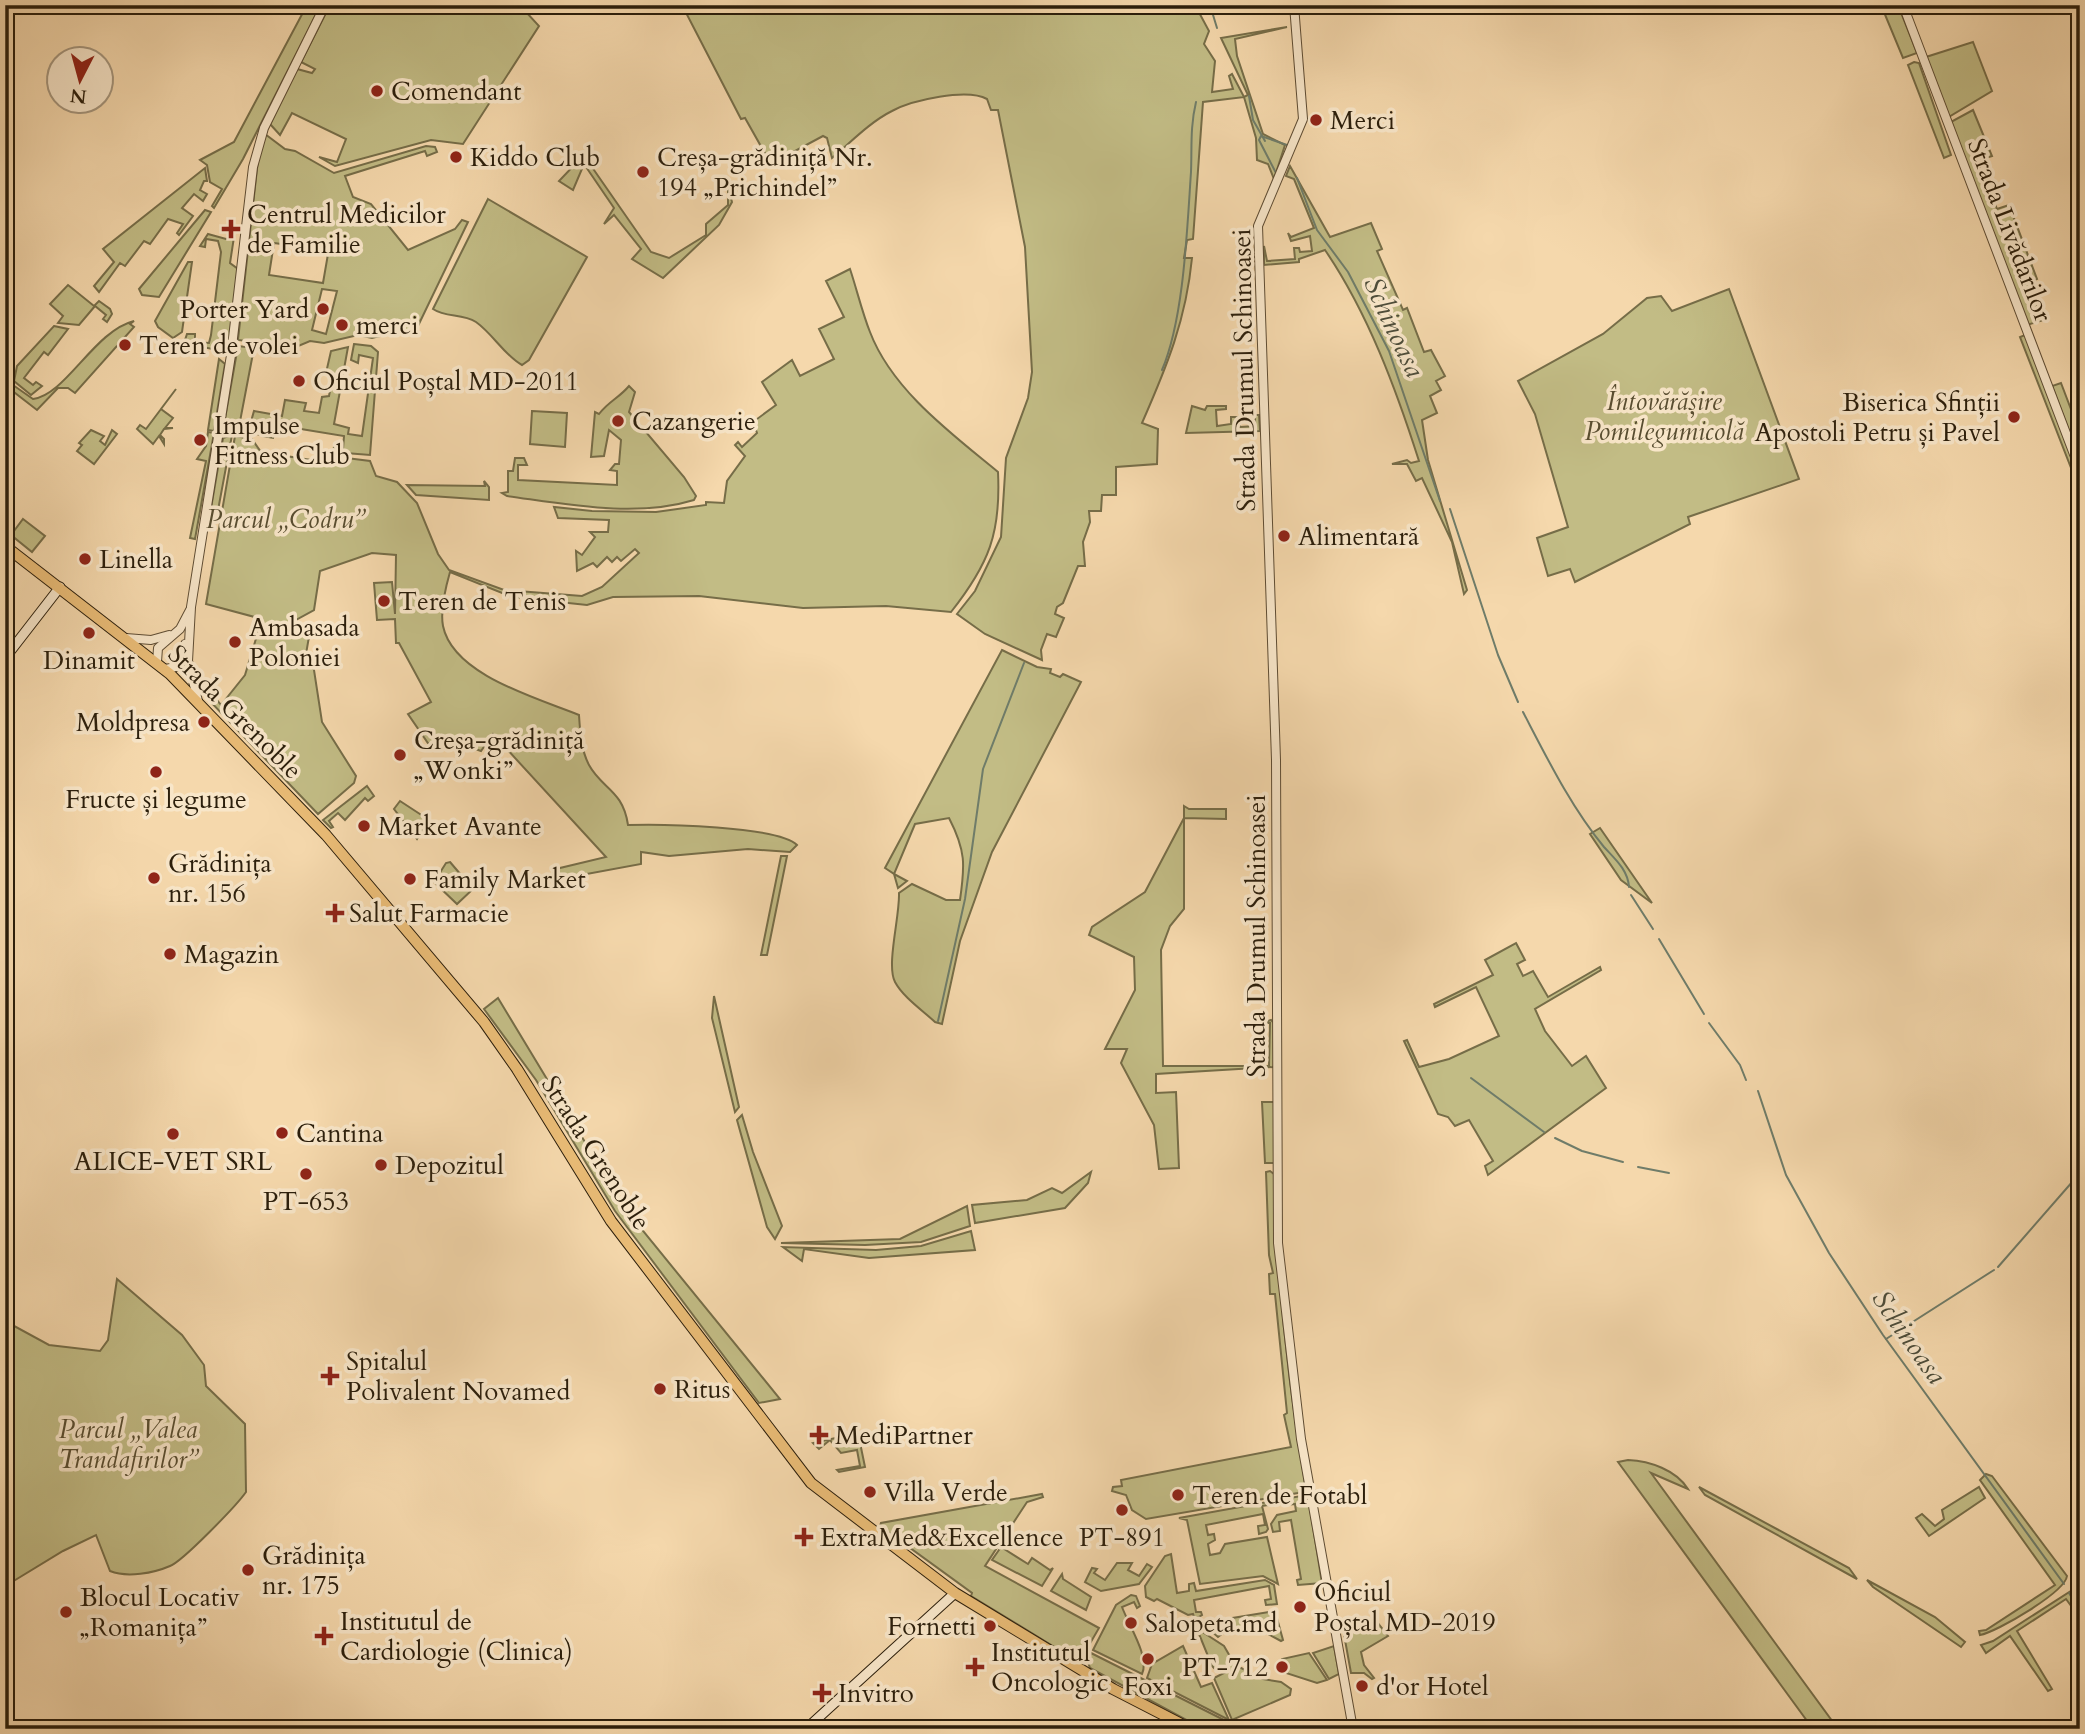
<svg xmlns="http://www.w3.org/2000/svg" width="2085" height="1734" viewBox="0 0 2085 1734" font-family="Cardo,serif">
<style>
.green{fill:#c2bc85;stroke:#766d48;stroke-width:2;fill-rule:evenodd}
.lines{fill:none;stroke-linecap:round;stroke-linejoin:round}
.stream{stroke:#6f7c69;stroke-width:2}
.tertiary-casing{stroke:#5e4c33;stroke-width:10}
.secondary-casing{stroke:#2b1e0b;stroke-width:11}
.primary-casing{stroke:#2b1e0b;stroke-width:12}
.tertiary{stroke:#f8e6c9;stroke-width:8}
.secondary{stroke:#f8e6c9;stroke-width:9}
.primary{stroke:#eabc76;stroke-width:10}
.poi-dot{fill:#8f2418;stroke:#f8e6c9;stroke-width:2.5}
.labels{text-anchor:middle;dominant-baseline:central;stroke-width:7;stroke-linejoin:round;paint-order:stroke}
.poi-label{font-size:26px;fill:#2b1e0b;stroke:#f8e6c9;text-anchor:start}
.street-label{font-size:26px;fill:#2b1e0b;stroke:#f8e6c9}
.park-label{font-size:26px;font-style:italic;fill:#584d30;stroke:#f8e6c9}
.water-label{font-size:28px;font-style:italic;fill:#4d4d3a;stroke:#f8e6c9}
</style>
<rect width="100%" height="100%" fill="#f5d8ac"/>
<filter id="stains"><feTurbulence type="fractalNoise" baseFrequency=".00286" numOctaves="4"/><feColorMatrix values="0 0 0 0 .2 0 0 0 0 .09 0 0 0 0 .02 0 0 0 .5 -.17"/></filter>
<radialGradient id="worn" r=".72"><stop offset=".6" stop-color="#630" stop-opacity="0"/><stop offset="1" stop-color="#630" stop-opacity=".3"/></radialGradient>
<!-- green -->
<g class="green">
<path d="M307 5H321L243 159 214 208 212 206 222 189 210 182 207 165 200 160 234 142Z"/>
<path d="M330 5H533L526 12 539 26 463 144 431 140 335 166 319 157 337 162 346 139 292 113 280 135 270 124 297 69 312 73 315 69 301 62Z"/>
<path d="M682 5H1195L1209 31 1204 44 1215 61 1212 92 1233 89 1229 76 1232 74 1244 97 1248 95 1221 38 1287 27 1235 39 1237 56 1263 134 1285 145 1274 179 1268 164 1257 160 1256 138 1244 97 1203 102 1193 239 1187 240 1184 258H1192C1186 320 1167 366 1142 423L1158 429 1157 464 1116 467V495H1102L1101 511H1089L1090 522 1083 542 1085 566H1078L1063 603 1057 607 1055 614 1064 618 1056 637 1047 634 1041 650 1042 660 985 634 957 614 975 591 1001 537 1006 458 1028 398 1032 372 1025 247 998 110H991L987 99C967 88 912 100 892 111 870 122 851 142 832 158L827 138 823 136 771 164 745 118 741 119Z"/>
<path d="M1881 5H1898L1917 53 1903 58Z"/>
<path d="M1973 42 1992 91 1947 118 1926 57Z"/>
<path d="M1914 62 1919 63 1951 155 1944 158 1908 65Z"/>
<path d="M1973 110 1992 156 1978 160 1997 209 2009 205 2037 279 2028 283 2043 320 2027 325 1949 123Z"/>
<path d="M265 134 285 149 295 151 334 173 426 146 435 147 437 152 427 156 425 151 345 176 353 197 371 204 408 250 455 229 462 220 468 222 417 328 406 335 396 332 372 338 358 335 324 343 310 341 296 347 238 340 259 151ZM274 243 317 249 323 244 328 254 323 283 269 275ZM322 289 337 291 326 334 312 330Z"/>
<path d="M580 159 584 163 587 160 651 252 669 258 706 235V224L728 205V187L732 202 719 225 663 278 632 259 641 249 614 215 604 224 614 208 584 164 573 190 559 181Z"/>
<path d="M1290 166 1330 237 1371 223 1382 249 1377 251 1403 310 1407 308 1424 352 1431 350 1445 376 1436 381 1441 390 1430 396 1437 413 1422 420 1428 460 1467 590 1464 594 1452 542 1422 478 1416 481 1407 464H1392L1407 460 1411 463 1419 461C1396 389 1368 313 1325 250L1299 259V262L1264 265V246L1267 261 1295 259 1294 248H1299L1300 252 1312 251 1310 236 1291 241 1288 233 1291 237 1314 228 1294 179 1286 176Z"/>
<path d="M205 168 207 181H204L200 190 207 194 203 201 194 194 182 208 193 216 179 235 177 233 183 224 168 219 150 244 144 241 125 266 120 263 99 292 94 286 114 262 103 249Z"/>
<path d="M488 199 587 257 529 360 522 365C505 356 493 334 476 322 462 313 446 318 433 309Z"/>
<path d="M205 210 211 212 159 297 142 295 139 289Z"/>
<path d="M208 234 226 239 234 237 230 263 238 269 229 345 217 350 184 343 187 334H195V342L209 343 211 335 221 252 218 241 206 239 205 247 200 246Z"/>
<path d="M188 262H192L182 332 173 338 158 327 155 321Z"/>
<path d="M850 269C857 290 862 312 870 332 892 390 952 434 998 472 1001 533 989 564 951 612L886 606 803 608 699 596 613 597 587 605 512 597 450 572C446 586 440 610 443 626 453 675 537 698 579 715 580 731 581 750 589 765 602 789 623 790 628 825 658 824 779 826 797 845L790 852 748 849 669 856 641 852V864L538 883 560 868 606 857 493 734 481 751 441 737 432 749 408 714 431 702 399 643H396L395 619 377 620 374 583 392 582 395 614 396 555 372 553 320 571 314 610 296 620 298 627 311 625 306 654 314 670 322 722 356 776 354 783 318 814 205 696 195 674 221 705 245 675 262 619 206 604 235 436 252 439 261 452 330 463 331 456 370 461 376 476 397 482 417 503 438 554 449 570 504 590 582 596 602 587 639 553 635 549 621 561 617 557 612 562 607 557 597 567 593 563 577 571 576 551 582 555 595 537 590 532H608L609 520 558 518 554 507 592 511 656 512 706 505V502L724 503 727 481 745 456 735 445 738 442 742 447 757 433 753 422 776 405 762 382 792 360 800 376 834 359 819 329 844 317 826 281Z"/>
<path d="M68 285 94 306 99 301 110 309 112 314 107 322 103 319 106 315 95 306 79 325 58 323 63 316 50 304Z"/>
<path d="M1729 289 1799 479 1688 517 1690 524 1575 582 1570 569 1548 576 1537 538 1568 527 1535 414 1518 381 1603 334 1647 298 1661 296 1672 311Z"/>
<path d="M134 321 130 324 134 327 75 393 68 388H58L37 410 10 389 13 385 33 399C66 395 94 331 134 321Z"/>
<path d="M54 326 68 329 48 355 44 352 24 378 33 385 36 382 42 386 31 395 14 381 17 366Z"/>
<path d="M2025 335 2080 480V491L2020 337Z"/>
<path d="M354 344 371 346 378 352 370 455 333 452 334 447 343 449 344 436 264 423 262 436 274 438 248 432 254 411 282 416 285 400 306 403 304 411 319 413 322 397 329 396 333 375 326 373 331 351 348 347 334 424 349 428 348 434 362 436 373 358 359 355 358 363 351 360Z"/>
<path d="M238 346 254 348 238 432 223 430Z"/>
<path d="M219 359 225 364 214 431 208 430Z"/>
<path d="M2061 383 2080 433V460L2052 386Z"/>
<path d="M629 386 635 392 629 412 684 477 696 496 694 500C636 518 566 504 507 496L502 493 508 492V471H513L515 458H524L527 465H518V480L617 485V471L610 470 615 464H619L621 440 609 430 604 456 591 457 595 412 599 414C609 401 619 398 629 386Z"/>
<path d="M176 389 161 409 173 418 165 428H173L164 429 160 435 164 439V444L159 436 153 444 137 429 140 425 146 429Z"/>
<path d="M1192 406 1205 410 1207 406H1226V409L1216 410 1217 426 1231 424V417H1238L1240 427 1255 426V415H1259L1260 431 1186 433Z"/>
<path d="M532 411 567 413 565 447 530 444Z"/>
<path d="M91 430 104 436 100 441 105 445 112 430 117 434 94 464 77 451 82 445 79 443Z"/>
<path d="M208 432 214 433 195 539 190 538 206 461 197 459 206 446Z"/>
<path d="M232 435 216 521 209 520 223 438Z"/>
<path d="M484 481 489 487V500L416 495 407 485 485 486Z"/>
<path d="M23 519 45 536 32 552 11 535Z"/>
<path d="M1002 650 1037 667 1051 669 1050 673 1060 677 1063 674 1081 682 992 852 960 941 942 1024 935 1022C922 1010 903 997 895 982 886 965 900 916 899 893L912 884 946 900H960C965 865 966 851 949 818L915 824 894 874 907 881 898 888 894 874 885 868Z"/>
<path d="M367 786 374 796 368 801 365 798 345 820 338 813 329 821 333 827 331 828 323 820Z"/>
<path d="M400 801 429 820 417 839 394 809Z"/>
<path d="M1184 806 1189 809H1226V819L1184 818V909L1170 926 1161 950 1163 1066H1269L1270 1023H1262L1271 1020 1275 1024V1065L1273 1067 1156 1074V1093L1176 1092 1179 1168 1159 1169 1154 1125 1121 1063 1127 1049H1105L1135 990 1134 957 1089 935 1092 927 1145 892 1184 818Z"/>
<path d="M1600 828 1652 903 1621 880 1590 834Z"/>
<path d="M781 856H787L767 955H761Z"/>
<path d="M450 862 473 889 457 904 434 882 446 863Z"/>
<path d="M1516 943 1525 960 1517 964 1523 976 1533 971 1548 997 1600 967 1601 970 1535 1009 1545 1031 1572 1066 1586 1056 1606 1088 1488 1175 1485 1166 1493 1161 1469 1120 1455 1126 1448 1117 1438 1114 1404 1041 1407 1040 1419 1067 1449 1059 1499 1036 1476 987 1435 1007 1434 1004 1493 975 1485 960Z"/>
<path d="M714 996 739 1107 735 1112 712 1018Z"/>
<path d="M498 998 626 1210 780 1399 759 1403 615 1211 536 1080 484 1009Z"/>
<path d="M1262 1102H1274V1163H1265Z"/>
<path d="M742 1115 753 1152 782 1226 775 1239 767 1227 737 1120Z"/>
<path d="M1270 1171 1274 1174C1277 1280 1288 1385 1306 1489L1298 1493 1146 1519 1132 1510 1126 1495 1112 1491 1113 1487 1122 1486 1121 1480 1291 1447 1284 1415 1287 1413 1275 1294H1270L1269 1274 1273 1273 1269 1255 1266 1172Z"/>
<path d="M1091 1172 1088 1183 1065 1208 975 1223 972 1205 1027 1200 1052 1188 1062 1193Z"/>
<path d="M967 1206 970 1226 921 1242 865 1245 781 1243 900 1239Z"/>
<path d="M971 1231 975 1250 869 1258 804 1249 802 1261 783 1247 876 1250 921 1246Z"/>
<path d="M117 1279 182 1335 204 1365 206 1386 245 1424 246 1492C237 1505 183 1561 170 1566 154 1573 127 1578 110 1571L96 1535 63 1551 12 1582 9 1638 5 1644V1321L49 1345 100 1351 108 1340Z"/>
<path d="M858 1433 865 1467 839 1472 837 1470 860 1466 857 1450 841 1453 830 1440 819 1449 813 1443Z"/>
<path d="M1628 1460C1650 1461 1676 1470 1688 1489L1651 1473 1838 1729H1813L1618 1462Z"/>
<path d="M1986 1474 1992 1476 2067 1576C2065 1592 1997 1632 1980 1635L1979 1631 1986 1630 2055 1585 1980 1480Z"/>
<path d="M1699 1487 1849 1568 1857 1579 1705 1495Z"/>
<path d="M1979 1487 1985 1498 1929 1536 1916 1518 1922 1514 1935 1526 1944 1519 1942 1510Z"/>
<path d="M1042 1494 1043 1497 1027 1502 985 1566 1099 1628 1081 1659H1074L971 1596 972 1593 880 1526 881 1523Z"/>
<path d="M1301 1496 1309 1502 1322 1583 1298 1585 1297 1580 1301 1579 1291 1520 1279 1522 1280 1531 1273 1532 1271 1524 1277 1515 1296 1511 1295 1504C1283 1506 1272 1503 1262 1506L1268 1529 1266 1532 1259 1534 1258 1526 1265 1525 1263 1514 1206 1525 1208 1535 1214 1534 1215 1540 1208 1544 1210 1555 1220 1553 1225 1544 1267 1537 1278 1584 1263 1576 1200 1584 1187 1520 1179 1518Z"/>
<path d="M1001 1547 1028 1564 1032 1558 1050 1570 1053 1568 1042 1586 992 1560Z"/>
<path d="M1171 1554 1177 1593 1189 1591V1584L1194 1583 1196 1591 1265 1580 1274 1585 1277 1604 1266 1605 1265 1600 1271 1599 1269 1586 1194 1600 1196 1612H1201L1202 1615 1195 1619 1193 1614 1188 1615 1157 1599 1154 1601 1146 1597 1145 1586 1165 1556Z"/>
<path d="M1117 1563H1132L1128 1570 1139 1576 1147 1564 1152 1567 1139 1584 1101 1591 1085 1582 1092 1568 1097 1569 1094 1573 1105 1580Z"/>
<path d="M1062 1574 1063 1579 1091 1597 1086 1610 1051 1591Z"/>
<path d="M1867 1580 1935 1617 1965 1642 1961 1647 1873 1587Z"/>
<path d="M2074 1589H2080V1618L2066 1599 2017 1631 2052 1689 2048 1691 2010 1636 1986 1653 1981 1645 1993 1641Z"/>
<path d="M1131 1595 1136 1596 1140 1606 1137 1608 1134 1602 1122 1607C1129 1626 1150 1657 1142 1674L1093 1650 1116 1605Z"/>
<path d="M1275 1611 1283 1640 1281 1641 1251 1625 1246 1633 1227 1630 1218 1637 1202 1623Z"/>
<path d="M1374 1618 1388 1636 1361 1652 1364 1665 1374 1678 1372 1679 1364 1673H1351L1343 1629 1344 1625Z"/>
<path d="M1201 1631 1224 1646 1235 1665 1263 1679 1281 1682 1291 1689 1290 1695 1232 1720 1214 1678 1228 1671 1216 1670 1212 1666 1199 1634Z"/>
<path d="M1183 1646 1201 1687 1212 1683 1229 1720 1147 1678 1152 1664Z"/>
<path d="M1334 1646 1339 1674 1329 1679 1313 1653Z"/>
<path d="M1091 1653 1232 1724 1229 1729H1203L1090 1668 1088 1662Z"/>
<path d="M1309 1653 1327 1680 1317 1683 1286 1673 1289 1667 1280 1663 1282 1659Z"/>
</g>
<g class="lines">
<!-- stream -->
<g class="stream">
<path d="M1210 5 1217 28"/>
<path d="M1249 96 1253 120 1265 141"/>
<path d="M1276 173 1259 140 1261 136 1287 145"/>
<path d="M1297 178 1317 230 1348 272 1389 351 1440 501"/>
<path d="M1162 370C1184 318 1187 230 1191 172 1192 148 1190 127 1196 102"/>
<path d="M1450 509 1498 655 1518 702"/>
<path d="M1523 712C1547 758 1571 807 1604 847 1615 859 1628 870 1629 887"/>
<path d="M1631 895 1653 929"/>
<path d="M1659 939 1704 1014"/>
<path d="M938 1021 965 899 983 769 1024 663"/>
<path d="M1709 1023 1740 1065 1746 1080"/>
<path d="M1471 1078 1544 1132"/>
<path d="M1758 1091 1786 1175 1829 1253 1883 1335 2064 1584"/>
<path d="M1555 1138 1582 1151 1623 1162"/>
<path d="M1638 1167 1669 1173"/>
<path d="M1998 1267 2080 1173"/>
<path d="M1886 1339 1994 1270"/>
<path d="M2069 1593 2080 1611"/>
</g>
<!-- tertiary casing -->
<g class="tertiary-casing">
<g id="tertiary">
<path d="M1294 5 1303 119 1258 226 1276 760 1278 1243 1301 1439 1353 1729"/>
<path d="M1903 5 2080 470"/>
<path d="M126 638 151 640 169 635"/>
<path d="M157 662 158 648 180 629 190 610"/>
<path d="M165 669 176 667 185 644"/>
<path d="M198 701 188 661 191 607 231 355 253 167 264 128 325 5"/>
</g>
</g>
<!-- secondary casing -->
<g class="secondary-casing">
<g id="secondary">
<path d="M5 658 60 587"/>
<path d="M806 1729 955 1593"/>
</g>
</g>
<!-- primary casing -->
<g class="primary-casing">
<path id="primary" d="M5 546 170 674 326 835 484 1022 517 1069 611 1221 811 1483 955 1593 1113 1689 1191 1729"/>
</g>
<!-- tertiary -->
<use href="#tertiary" class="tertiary"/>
<!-- secondary -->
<use href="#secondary" class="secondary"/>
<!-- primary -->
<use href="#primary" class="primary"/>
</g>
<!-- markers -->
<g class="poi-dot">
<circle cx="377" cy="91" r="7"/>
<circle cx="1316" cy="120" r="7"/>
<circle cx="456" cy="157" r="7"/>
<circle cx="643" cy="172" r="7"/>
<path d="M227.5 218.5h7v7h7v7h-7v7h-7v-7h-7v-7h7z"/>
<circle cx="323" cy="309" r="7"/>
<circle cx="342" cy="325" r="7"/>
<circle cx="125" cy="345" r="7"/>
<circle cx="299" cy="381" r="7"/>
<circle cx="2014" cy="417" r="7"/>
<circle cx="618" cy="421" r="7"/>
<circle cx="200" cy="440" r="7"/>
<circle cx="1284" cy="536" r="7"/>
<circle cx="85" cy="559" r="7"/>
<circle cx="384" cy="601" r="7"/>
<circle cx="89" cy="633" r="7"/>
<circle cx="235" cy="642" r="7"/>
<circle cx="204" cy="722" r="7"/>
<circle cx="400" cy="755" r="7"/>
<circle cx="156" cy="772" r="7"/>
<circle cx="364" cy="826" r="7"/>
<circle cx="154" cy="878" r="7"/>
<circle cx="410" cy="879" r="7"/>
<path d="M331.5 902.5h7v7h7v7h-7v7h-7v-7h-7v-7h7z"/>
<circle cx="170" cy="954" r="7"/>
<circle cx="282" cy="1133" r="7"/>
<circle cx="173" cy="1134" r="7"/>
<circle cx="381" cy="1165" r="7"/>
<circle cx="306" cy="1174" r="7"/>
<path d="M326.5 1365.5h7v7h7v7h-7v7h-7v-7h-7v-7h7z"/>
<circle cx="660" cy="1389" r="7"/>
<path d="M815.5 1424.5h7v7h7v7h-7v7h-7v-7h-7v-7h7z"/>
<circle cx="870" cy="1492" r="7"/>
<circle cx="1178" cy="1495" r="7"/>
<circle cx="1122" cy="1510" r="7"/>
<path d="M800.5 1526.5h7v7h7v7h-7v7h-7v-7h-7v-7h7z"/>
<circle cx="248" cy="1570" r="7"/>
<circle cx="1300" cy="1607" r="7"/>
<circle cx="66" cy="1612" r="7"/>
<circle cx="1131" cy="1623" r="7"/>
<circle cx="990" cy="1626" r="7"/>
<path d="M320.5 1625.5h7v7h7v7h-7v7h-7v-7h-7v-7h7z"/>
<circle cx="1148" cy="1659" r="7"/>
<path d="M971.5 1656.5h7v7h7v7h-7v7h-7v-7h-7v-7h7z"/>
<circle cx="1282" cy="1667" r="7"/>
<circle cx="1362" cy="1686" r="7"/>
<path d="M818.5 1682.5h7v7h7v7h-7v7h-7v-7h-7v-7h7z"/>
</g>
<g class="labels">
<!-- poi labels -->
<g class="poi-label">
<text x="391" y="91">Comendant</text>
<text x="1330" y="120">Merci</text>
<text x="470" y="157">Kiddo Club</text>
<text x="657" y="157">Creșa-grădiniță Nr.<tspan x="657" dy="30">194 „Prichindel”</tspan></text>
<text x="247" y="214">Centrul Medicilor<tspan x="247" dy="30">de Familie</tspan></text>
<text x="309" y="309" text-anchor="end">Porter Yard</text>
<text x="356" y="325">merci</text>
<text x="139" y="345">Teren de volei</text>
<text x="313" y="381">Oficiul Poștal MD-2011</text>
<text x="2000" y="402" text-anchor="end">Biserica Sfinții<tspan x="2000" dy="30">Apostoli Petru și Pavel</tspan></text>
<text x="632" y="421">Cazangerie</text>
<text x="214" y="425">Impulse<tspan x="214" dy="30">Fitness Club</tspan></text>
<text x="1298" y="536">Alimentară</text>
<text x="99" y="559">Linella</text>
<text x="398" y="601">Teren de Tenis</text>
<text x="249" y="627">Ambasada<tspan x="249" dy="30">Poloniei</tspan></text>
<text x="89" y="660" text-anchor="middle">Dinamit</text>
<text x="190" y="722" text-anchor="end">Moldpresa</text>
<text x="414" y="740">Creșa-grădiniță<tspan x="414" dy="30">„Wonki”</tspan></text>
<text x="156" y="799" text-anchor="middle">Fructe și legume</text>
<text x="378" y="826">Market Avante</text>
<text x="168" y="863">Grădinița<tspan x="168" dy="30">nr. 156</tspan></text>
<text x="424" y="879">Family Market</text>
<text x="349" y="913">Salut Farmacie</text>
<text x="184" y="954">Magazin</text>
<text x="296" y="1133">Cantina</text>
<text x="173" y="1161" text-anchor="middle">ALICE-VET SRL</text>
<text x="395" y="1165">Depozitul</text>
<text x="306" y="1201" text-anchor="middle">PT-653</text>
<text x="346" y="1361">Spitalul<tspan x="346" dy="30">Polivalent Novamed</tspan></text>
<text x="674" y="1389">Ritus</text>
<text x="835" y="1435">MediPartner</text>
<text x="884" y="1492">Villa Verde</text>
<text x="1192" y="1495">Teren de Fotabl</text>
<text x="820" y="1537">ExtraMed&amp;Excellence</text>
<text x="1122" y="1537" text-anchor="middle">PT-891</text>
<text x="262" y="1555">Grădinița<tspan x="262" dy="30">nr. 175</tspan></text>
<text x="1314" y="1592">Oficiul<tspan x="1314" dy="30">Poștal MD-2019</tspan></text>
<text x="80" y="1597">Blocul Locativ<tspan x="80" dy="30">„Romanița”</tspan></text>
<text x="340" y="1621">Institutul de<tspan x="340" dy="30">Cardiologie (Clinica)</tspan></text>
<text x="1145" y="1623">Salopeta.md</text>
<text x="976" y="1626" text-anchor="end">Fornetti</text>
<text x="991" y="1652">Institutul<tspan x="991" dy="30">Oncologic</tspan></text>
<text x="1268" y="1667" text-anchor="end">PT-712</text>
<text x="1148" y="1686" text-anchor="middle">Foxi</text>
<text x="1376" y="1686">d'or Hotel</text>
<text x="838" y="1693">Invitro</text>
</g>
<!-- street labels -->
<g class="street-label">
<text transform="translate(2010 230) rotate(69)">Strada Livădarilor</text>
<text transform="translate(1244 370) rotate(-91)">Strada Drumul Schinoasei</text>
<text transform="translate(235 712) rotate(45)">Strada Grenoble</text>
<text transform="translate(1256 936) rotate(-90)">Strada Drumul Schinoasei</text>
<text transform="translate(596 1153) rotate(57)">Strada Grenoble</text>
</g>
<!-- park labels -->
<g class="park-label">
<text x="1664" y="401">Întovărășire<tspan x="1664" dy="30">Pomilegumicolă</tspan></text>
<text x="285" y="519">Parcul „Codru”</text>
<text x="128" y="1429">Parcul „Valea<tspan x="128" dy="30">Trandafirilor”</tspan></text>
</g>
<!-- water labels -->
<g class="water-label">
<text transform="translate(1394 327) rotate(65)">Schinoasa</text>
<text transform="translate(1909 1337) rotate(55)">Schinoasa</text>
</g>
</g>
<!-- margin -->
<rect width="2085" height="1734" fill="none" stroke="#f5d8ac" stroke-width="28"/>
<rect x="7" y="7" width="2071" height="1720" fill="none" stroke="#2b1e0b" stroke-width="3.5"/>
<rect x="14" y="14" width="2057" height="1706" fill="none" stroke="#2b1e0b" stroke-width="2"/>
<!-- north arrow -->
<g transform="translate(80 80) rotate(186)"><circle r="33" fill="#f8e6c9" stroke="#a6967d" stroke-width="2"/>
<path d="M0-5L12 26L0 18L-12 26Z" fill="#8f2418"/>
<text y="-10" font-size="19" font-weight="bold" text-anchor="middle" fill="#2b1e0b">N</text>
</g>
<rect width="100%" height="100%" filter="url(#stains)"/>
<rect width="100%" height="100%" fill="url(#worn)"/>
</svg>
